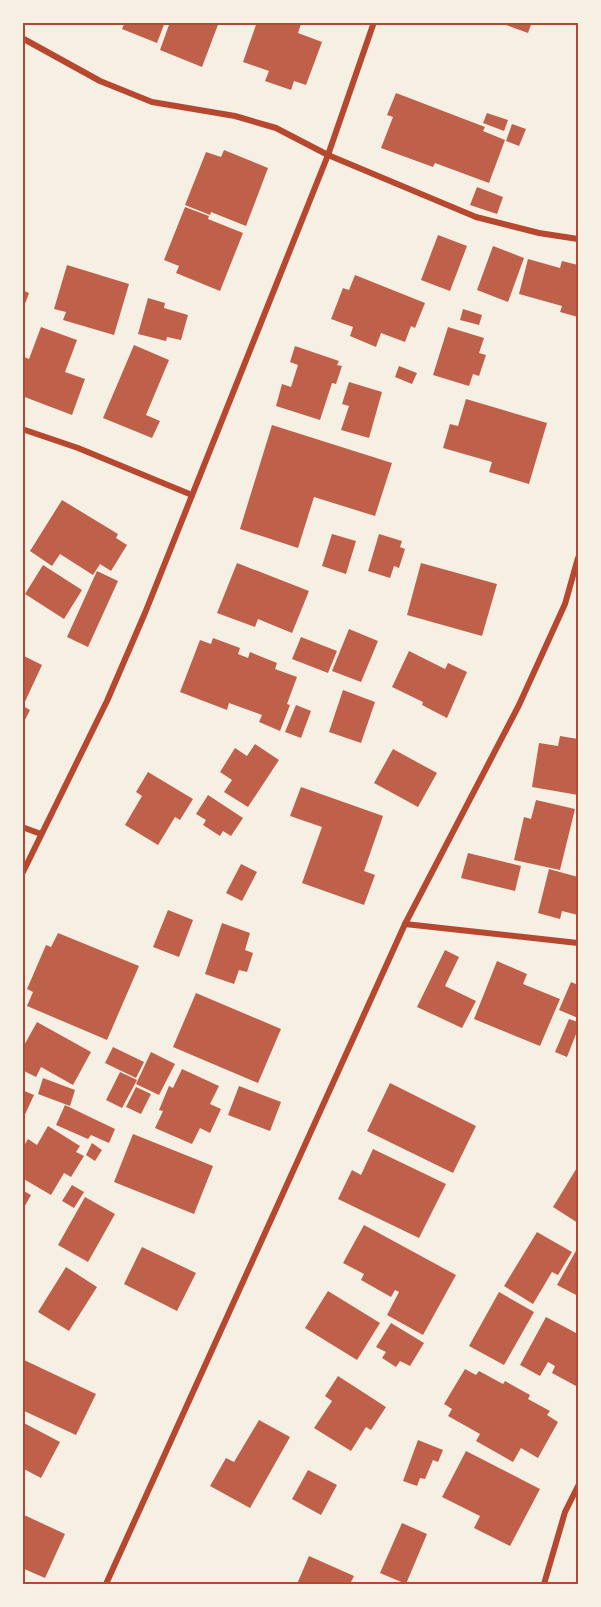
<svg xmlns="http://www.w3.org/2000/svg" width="601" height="1607" viewBox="0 0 601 1607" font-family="'Nunito Sans',sans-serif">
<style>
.building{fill:#bf614a}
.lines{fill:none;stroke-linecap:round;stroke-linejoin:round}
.minor{stroke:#b5482f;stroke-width:6}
.neatline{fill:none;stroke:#b5482f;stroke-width:2}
</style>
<rect width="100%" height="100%" fill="#f6efe4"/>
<!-- building -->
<g class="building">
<path d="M125 22H165L157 43 122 29Z"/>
<path d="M170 22H219L202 67 160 50Z"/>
<path d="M257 22H297L301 24 298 33 322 42 306 85 294 81 291 90 265 81 269 71 243 62Z"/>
<path d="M498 22H532L528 33Z"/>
<path d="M396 93 485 127 483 131 505 140 489 183 435 163 433 167 381 148 393 117 387 115Z"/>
<path d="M487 113 508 120 504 131 483 123Z"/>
<path d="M512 124 526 129 519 146 506 141Z"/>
<path d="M224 150 268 168 246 226 211 212 210 215 185 205 206 152 221 157Z"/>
<path d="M477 187 503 197 497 214 470 205Z"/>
<path d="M185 207 209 216 208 219 243 233 220 291 176 273 179 266 164 260Z"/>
<path d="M438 235 467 246 450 291 421 280Z"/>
<path d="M493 246 524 258 508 302 477 290Z"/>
<path d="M528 259 560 268 562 261 578 265V317L560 312 562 306 519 294Z"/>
<path d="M67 265 129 284 114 335 63 320 66 312 54 309Z"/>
<path d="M355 275 425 303 415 328 411 326 405 342 381 333 376 347 350 336 353 327 331 319 343 288 349 290Z"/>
<path d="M22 290 29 293 23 309H22Z"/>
<path d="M148 298 165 303 164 308 188 315 181 340 167 337 166 341 138 334Z"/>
<path d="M463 309 482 315 479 325 460 320Z"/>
<path d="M41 327 77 340 65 372 85 379 72 415 22 396V356L29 359Z"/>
<path d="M448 327 484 338 479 353 486 355 479 376 473 374 469 386 433 375Z"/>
<path d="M134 345 169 360 146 415 160 421 152 438 103 418Z"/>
<path d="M295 346 339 361 337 365 342 366 336 384 332 383 320 420 276 406 282 384 291 387 298 365 290 362Z"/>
<path d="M399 366 417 373 412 384 395 377Z"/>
<path d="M349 382 382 392 369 438 341 430 349 406 342 404Z"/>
<path d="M466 399 547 423 529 484 489 472 492 462 443 448 450 424 458 426Z"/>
<path d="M272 425 392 463 375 516 314 497 298 548 240 529Z"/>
<path d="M62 500 118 534 116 538 127 545 111 571 100 564 93 575 60 554 52 566 30 551Z"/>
<path d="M332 534 356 541 346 574 322 566Z"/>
<path d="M379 534 402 541 400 547 405 549 399 568 394 566 390 578 368 571Z"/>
<path d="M237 563 309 591 292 633 258 619 255 627 217 613Z"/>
<path d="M421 563 497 584 482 636 407 615Z"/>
<path d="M43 565 82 590 64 619 25 594Z"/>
<path d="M97 571 118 581 88 647 67 637Z"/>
<path d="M349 629 378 641 361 682 332 671Z"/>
<path d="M301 637 337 651 328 673 292 659Z"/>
<path d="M213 638 240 648 238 654 248 658 250 652 277 663 275 669 297 677 287 704 290 705 280 731 259 722 262 715 229 703 227 710 180 692 200 640 211 644Z"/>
<path d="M409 651 445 669 448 663 467 672 447 718 422 705 423 702 392 687Z"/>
<path d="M22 655 42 665 23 706 30 710 22 726Z"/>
<path d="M343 690 375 702 361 743 329 732Z"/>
<path d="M296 705 311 711 301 738 285 732Z"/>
<path d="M560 736 578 739V795L532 787 539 743 558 746Z"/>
<path d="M255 744 279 760 248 807 224 792 232 780 220 772 235 748 247 756Z"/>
<path d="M393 749 437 773 418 807 374 783Z"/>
<path d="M148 772 193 799 180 820 175 817 158 845 125 825 142 796 136 792Z"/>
<path d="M301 787 383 816 364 871 375 875 364 905 302 883 322 827 290 816Z"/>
<path d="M208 795 243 818 231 836 223 831 220 836 203 825 206 820 196 814Z"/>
<path d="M536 800 575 809 560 870 514 860 524 817 531 819Z"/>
<path d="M468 853 521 866 515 891 461 878Z"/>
<path d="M241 864 257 872 242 901 226 893Z"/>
<path d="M549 869 578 877V915L562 911 560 919 538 913Z"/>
<path d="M168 910 193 920 179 957 153 947Z"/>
<path d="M222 923 250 933 245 950 253 953 247 972 239 970 234 984 205 974Z"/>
<path d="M58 933 139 966 107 1040 27 1006 33 992 27 989 46 945 51 947Z"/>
<path d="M445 950 459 957 445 986 476 1001 462 1028 417 1007Z"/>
<path d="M497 961 527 974 523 984 560 999 540 1046 474 1019Z"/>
<path d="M571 982 578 985V1018L559 1010Z"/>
<path d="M196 993 281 1029 258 1083 173 1047Z"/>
<path d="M569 1019 578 1022V1029L567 1057 555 1052Z"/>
<path d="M37 1022 91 1052 73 1085 41 1067 36 1077 22 1070V1049Z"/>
<path d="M113 1047 144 1062 136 1078 105 1063Z"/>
<path d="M151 1052 175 1064 159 1095 136 1084Z"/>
<path d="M182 1069 219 1086 210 1104 221 1109 210 1133 200 1128 192 1144 155 1128 163 1111 159 1110 169 1086 173 1088Z"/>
<path d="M120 1072 137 1080 122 1108 106 1100Z"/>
<path d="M43 1078 75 1090 70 1106 38 1094Z"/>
<path d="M390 1083 476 1126 453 1173 367 1131Z"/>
<path d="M239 1086 281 1102 270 1131 228 1115Z"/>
<path d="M136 1087 151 1094 141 1114 126 1107Z"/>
<path d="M22 1090 34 1095 22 1121Z"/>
<path d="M65 1105 115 1129 109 1143 91 1135 88 1139 56 1125Z"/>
<path d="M48 1126 80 1146 76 1152 84 1156 71 1177 64 1173 51 1195 22 1178 24 1164 22 1163V1149L28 1139 37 1145Z"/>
<path d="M133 1134 213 1166 194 1214 114 1182Z"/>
<path d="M92 1143 102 1150 95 1161 86 1155Z"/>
<path d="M373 1149 446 1184 419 1238 338 1199 352 1170 361 1175Z"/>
<path d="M578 1166V1223L553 1207Z"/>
<path d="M72 1185 84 1192 74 1208 62 1201Z"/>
<path d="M22 1190 31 1195 22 1211Z"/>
<path d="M85 1197 115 1214 88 1262 58 1245Z"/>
<path d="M364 1225 456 1275 423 1335 387 1315 399 1292 395 1290 391 1297 361 1280 364 1274 343 1263Z"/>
<path d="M537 1232 572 1252 558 1275 552 1272 533 1304 504 1286Z"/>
<path d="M142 1247 196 1273 177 1311 124 1284Z"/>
<path d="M578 1247V1296L557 1285Z"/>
<path d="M66 1267 97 1287 69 1331 38 1312Z"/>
<path d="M328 1291 380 1323 357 1360 305 1328Z"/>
<path d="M499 1292 534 1312 504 1365 469 1346Z"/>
<path d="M546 1317 578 1334V1381L576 1386 552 1373 555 1366 548 1362 540 1376 520 1365Z"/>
<path d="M391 1323 424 1343 410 1366 400 1361 396 1367 382 1358 386 1352 376 1347Z"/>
<path d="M22 1359 96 1394 76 1435 22 1410Z"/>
<path d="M465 1369 476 1375 479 1371 503 1384 505 1381 530 1395 528 1399 550 1411 547 1415 558 1422 538 1458 521 1448 513 1462 476 1441 480 1434 448 1416 452 1409 444 1404Z"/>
<path d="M338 1376 386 1407 371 1430 366 1427 351 1451 314 1428 332 1401 325 1396Z"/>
<path d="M259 1420 290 1437 250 1508 210 1486 226 1458 234 1462Z"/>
<path d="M22 1422 60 1442 41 1478 22 1468Z"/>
<path d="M418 1440 443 1450 438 1462 433 1460 425 1479 420 1478 417 1486 403 1481Z"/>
<path d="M466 1451 540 1489 510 1546 474 1528 480 1516 442 1497Z"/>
<path d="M308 1470 337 1485 321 1515 292 1499Z"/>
<path d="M22 1514 65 1534 45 1578 22 1568Z"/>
<path d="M402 1523 427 1534 406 1584 380 1573Z"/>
<path d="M309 1556 354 1576 350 1584H297Z"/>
</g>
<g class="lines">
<!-- minor -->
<g class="minor">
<path d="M22 38 100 81 152 102 235 116 276 128 328 155 476 217 539 233 578 239"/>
<path d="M22 429 78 448 192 495"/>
<path d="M22 827 41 834"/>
<path d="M22 874 107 701 145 613 328 155 374 22"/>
<path d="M405 924 578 943"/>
<path d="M106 1584 405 924 519 705 565 604 578 558"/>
<path d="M544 1584 565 1512 578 1486"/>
</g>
</g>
<!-- border -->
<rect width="601" height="1607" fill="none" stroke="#f6efe4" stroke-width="48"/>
<rect x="24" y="24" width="553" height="1559" class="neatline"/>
</svg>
